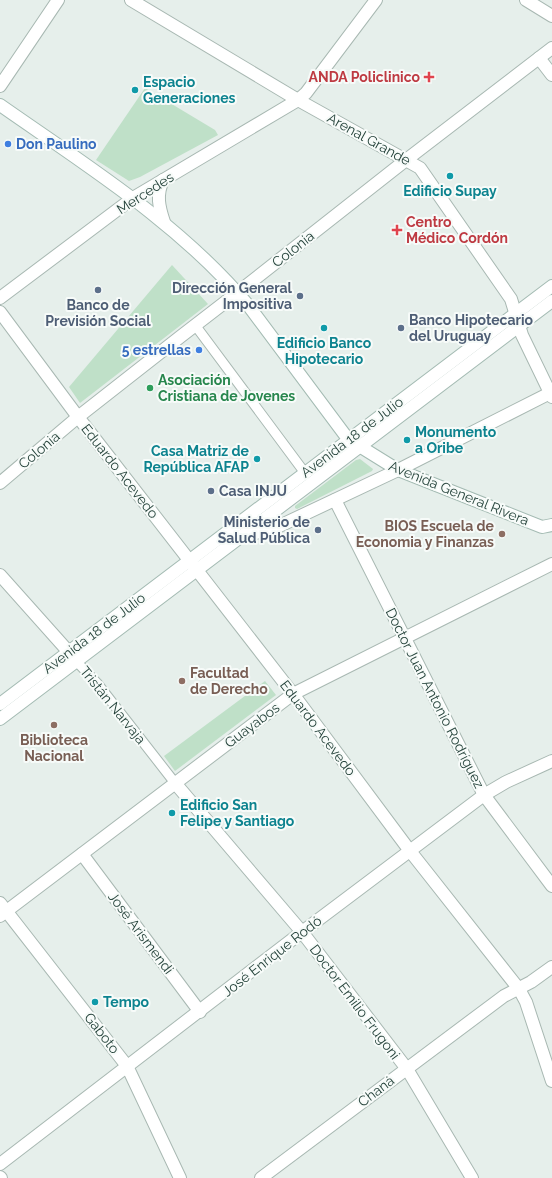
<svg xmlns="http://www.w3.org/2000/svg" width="552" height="1178" viewBox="0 0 552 1178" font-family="Raleway,sans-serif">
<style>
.green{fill:#bfe0c8}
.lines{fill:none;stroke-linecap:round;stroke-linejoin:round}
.pedestrian-casing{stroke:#a8b8b2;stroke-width:11}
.minor-casing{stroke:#a8b8b2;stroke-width:14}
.tertiary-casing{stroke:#a8b8b2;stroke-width:14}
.secondary-casing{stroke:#a4bbb3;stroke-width:14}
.pedestrian{stroke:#fff;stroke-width:9}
.minor{stroke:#fff;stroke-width:12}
.tertiary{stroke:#fff;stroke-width:12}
.secondary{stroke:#fff;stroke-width:12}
.health-dot{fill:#e0444e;stroke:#f7fbf9;stroke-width:1.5}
.culture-dot{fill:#0f9aa8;stroke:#f7fbf9;stroke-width:1.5}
.shop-dot{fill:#3f7fe0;stroke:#f7fbf9;stroke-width:1.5}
.service-dot{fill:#5c6f8a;stroke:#f7fbf9;stroke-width:1.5}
.leisure-dot{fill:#2e9e5b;stroke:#f7fbf9;stroke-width:1.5}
.education-dot{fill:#8d6e63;stroke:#f7fbf9;stroke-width:1.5}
.labels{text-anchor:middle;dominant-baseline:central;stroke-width:4;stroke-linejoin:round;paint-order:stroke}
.health-label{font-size:14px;font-weight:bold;fill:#be3a42;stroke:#f7fbf9;text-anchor:end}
.culture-label{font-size:14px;font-weight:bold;fill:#0d838f;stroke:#f7fbf9;text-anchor:start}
.street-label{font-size:14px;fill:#24423a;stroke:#f7fbf9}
.shop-label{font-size:14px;font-weight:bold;fill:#366cbe;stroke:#f7fbf9;text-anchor:start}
.service-label{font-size:14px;font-weight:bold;fill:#4e5e75;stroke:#f7fbf9;text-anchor:end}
.leisure-label{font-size:14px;font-weight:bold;fill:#27864d;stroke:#f7fbf9;text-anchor:start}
.education-label{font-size:14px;font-weight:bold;fill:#785e54;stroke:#f7fbf9;text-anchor:end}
</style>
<rect width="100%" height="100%" fill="#e6efeb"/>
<!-- green -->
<g class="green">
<path d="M145 88 215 130 218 135 140 177 129 181 96 160Z"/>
<path d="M172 265 208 304 80 403 69 387Z"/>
<path d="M360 459 373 469 372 471 297 509 295 508V506L356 460Z"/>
<path d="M265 681 276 695 175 771 164 756Z"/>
</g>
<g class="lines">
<!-- pedestrian casing -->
<g class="pedestrian-casing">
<g id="pedestrian">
<path d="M195 325 305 473"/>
<path d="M76 661 97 683 175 783"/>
</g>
</g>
<!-- minor casing -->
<g class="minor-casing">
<g id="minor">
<path d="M131 0 298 100 420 168 511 299 522 335 552 397"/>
<path d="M526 0 552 16"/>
<path d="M539 58 552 75"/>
<path d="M163 180C156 195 159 207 164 222"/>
<path d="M0 298 133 198 298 100 306 93 376 0"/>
<path d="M0 483 78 417 180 337 237 293 406 160 552 48"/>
<path d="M335 500 484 795 552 886"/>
<path d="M242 536 273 529 398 470 552 392"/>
<path d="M0 575 75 659"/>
<path d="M175 783 302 932 407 1069 472 1178"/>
<path d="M82 854 200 1012"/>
<path d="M0 903 127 1066 180 1178"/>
<path d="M261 1178 504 996 531 982 552 967"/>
</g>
</g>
<!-- tertiary casing -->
<g class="tertiary-casing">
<g id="tertiary">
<path d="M0 86 58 0"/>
<path d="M0 312 78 417 293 694 410 851 519 989 526 1002 552 1081"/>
<path d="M0 916 293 694 552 564"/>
<path d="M0 1164 302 932 484 795 506 782 552 761"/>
<path d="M0 1177 1 1178"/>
</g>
</g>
<!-- secondary casing -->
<g class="secondary-casing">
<g id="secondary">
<path d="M0 105C87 166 179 223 248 305L348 439 398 470 542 527 552 525"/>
<path d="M0 704 552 286"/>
<path d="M0 719 552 301"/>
</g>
</g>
<!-- pedestrian -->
<use href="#pedestrian" class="pedestrian"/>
<!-- minor -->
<use href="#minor" class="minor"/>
<!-- tertiary -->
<use href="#tertiary" class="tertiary"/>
<!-- secondary -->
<use href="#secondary" class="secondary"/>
</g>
<!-- markers -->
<g class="health-dot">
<path d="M427 71h4v4h4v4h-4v4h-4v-4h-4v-4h4z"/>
<path d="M395 224h4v4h4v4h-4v4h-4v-4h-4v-4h4z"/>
</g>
<g class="culture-dot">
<circle cx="135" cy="90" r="4"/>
<circle cx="450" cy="176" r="4"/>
<circle cx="324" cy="328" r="4"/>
<circle cx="407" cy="440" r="4"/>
<circle cx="257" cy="459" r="4"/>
<circle cx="172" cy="813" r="4"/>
<circle cx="95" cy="1002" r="4"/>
</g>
<g class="shop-dot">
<circle cx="8" cy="144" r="4"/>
<circle cx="199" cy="350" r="4"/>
</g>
<g class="service-dot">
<circle cx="98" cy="290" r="4"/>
<circle cx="300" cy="296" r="4"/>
<circle cx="401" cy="328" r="4"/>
<circle cx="211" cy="491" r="4"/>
<circle cx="318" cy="530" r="4"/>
</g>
<circle class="leisure-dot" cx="150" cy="388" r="4"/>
<g class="education-dot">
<circle cx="502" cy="534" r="4"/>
<circle cx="182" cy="681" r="4"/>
<circle cx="54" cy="725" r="4"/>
</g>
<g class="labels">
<!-- health labels -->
<g class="health-label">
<text x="420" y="77">ANDA Policlinico</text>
<text x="406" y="222" text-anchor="start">Centro<tspan x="406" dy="16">Médico Cordón</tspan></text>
</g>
<!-- culture labels -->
<g class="culture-label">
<text x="143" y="82">Espacio<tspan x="143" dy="16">Generaciones</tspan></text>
<text x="450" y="191" text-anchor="middle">Edificio Supay</text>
<text x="324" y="343" text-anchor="middle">Edificio Banco<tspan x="324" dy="16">Hipotecario</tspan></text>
<text x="415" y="432">Monumento<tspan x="415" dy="16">a Oribe</tspan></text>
<text x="249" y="451" text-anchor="end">Casa Matriz de<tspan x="249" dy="16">República AFAP</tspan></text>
<text x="180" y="805">Edificio San<tspan x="180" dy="16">Felipe y Santiago</tspan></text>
<text x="103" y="1002">Tempo</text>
</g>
<!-- street labels -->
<g class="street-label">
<text transform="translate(369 139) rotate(29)">Arenal Grande</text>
<text transform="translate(145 193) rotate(-33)">Mercedes</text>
<text transform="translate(293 249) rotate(-38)">Colonia</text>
<text transform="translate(352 437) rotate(-37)">Avenida 18 de Julio</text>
<text transform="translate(39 450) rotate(-40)">Colonia</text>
<text transform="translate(120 471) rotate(52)">Eduardo Acevedo</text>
<text transform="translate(459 493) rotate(22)">Avenida General Rivera</text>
<text transform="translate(94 633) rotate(-37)">Avenida 18 de Julio</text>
<text transform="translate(435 698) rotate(63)">Doctor Juan Antonio Rodríguez</text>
<text transform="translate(113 705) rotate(51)">Tristán Narvaja</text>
<text transform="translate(252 725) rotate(-37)">Guayabos</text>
<text transform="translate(318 728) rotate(53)">Eduardo Acevedo</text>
<text transform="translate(141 933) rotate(53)">José Arismendi</text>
<text transform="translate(272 956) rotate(-38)">José Enrique Rodó</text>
<text transform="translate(355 1002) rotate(53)">Doctor Emilio Frugoni</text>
<text transform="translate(102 1033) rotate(52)">Gaboto</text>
<text transform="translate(376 1091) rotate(-37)">Chaná</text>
</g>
<!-- shop labels -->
<g class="shop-label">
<text x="16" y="144">Don Paulino</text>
<text x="191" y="350" text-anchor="end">5 estrellas</text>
</g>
<!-- service labels -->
<g class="service-label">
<text x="292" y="288">Dirección General<tspan x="292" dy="16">Impositiva</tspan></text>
<text x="98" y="305" text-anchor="middle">Banco de<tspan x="98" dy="16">Previsión Social</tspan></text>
<text x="409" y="320" text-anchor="start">Banco Hipotecario<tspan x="409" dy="16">del Uruguay</tspan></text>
<text x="219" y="491" text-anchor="start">Casa INJU</text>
<text x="310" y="522">Ministerio de<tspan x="310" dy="16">Salud Pública</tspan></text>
</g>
<!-- leisure labels -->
<g class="leisure-label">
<text x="158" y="380">Asociación<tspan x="158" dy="16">Cristiana de Jovenes</tspan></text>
</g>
<!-- education labels -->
<g class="education-label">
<text x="494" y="526">BIOS Escuela de<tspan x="494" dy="16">Economia y Finanzas</tspan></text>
<text x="190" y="673" text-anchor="start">Facultad<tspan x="190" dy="16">de Derecho</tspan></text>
<text x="54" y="740" text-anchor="middle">Biblioteca<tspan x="54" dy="16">Nacional</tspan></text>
</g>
</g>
</svg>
